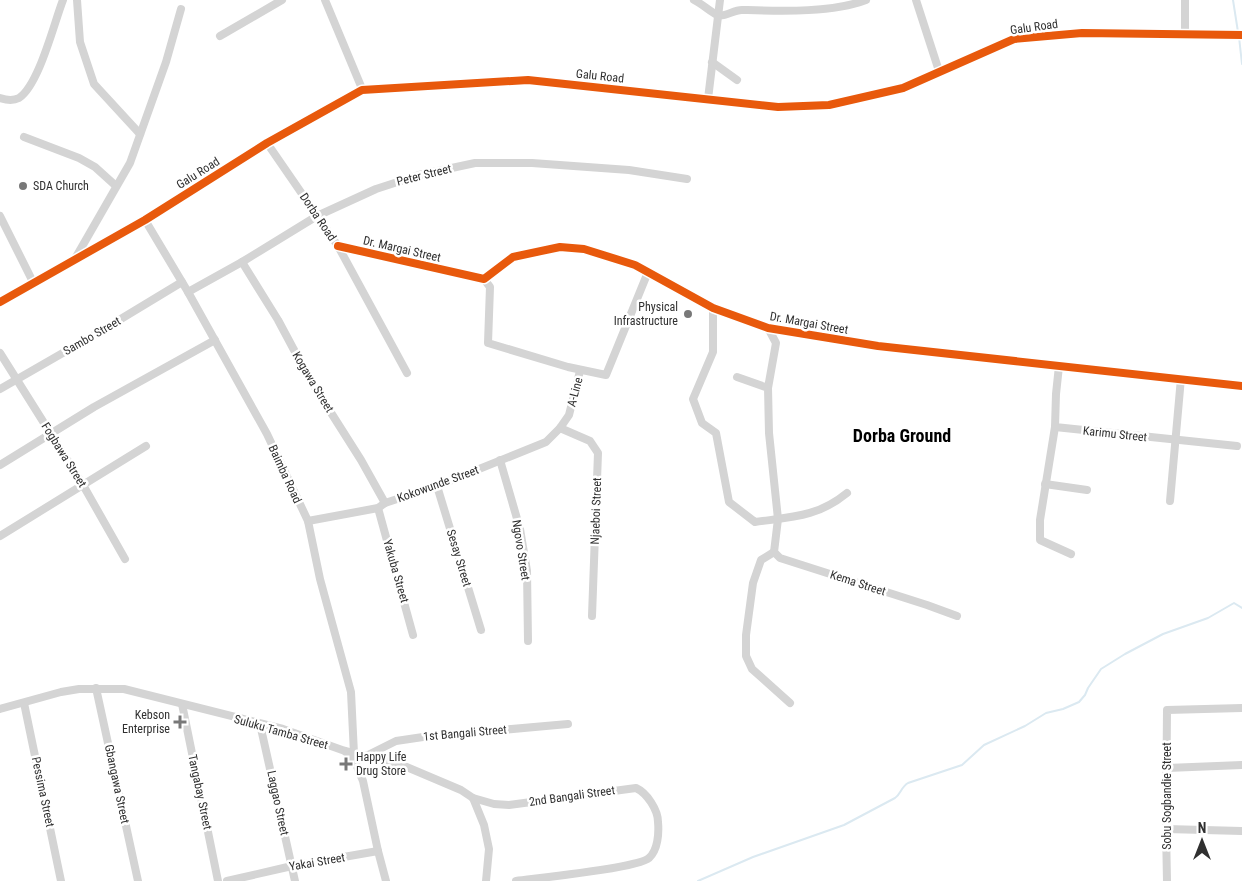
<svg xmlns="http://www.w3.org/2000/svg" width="1242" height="881" viewBox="0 0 1242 881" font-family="'Roboto Condensed',sans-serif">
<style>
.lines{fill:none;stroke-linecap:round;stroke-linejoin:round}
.stream{stroke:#dbe9f1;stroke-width:2}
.minor{stroke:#d4d4d4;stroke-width:8}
.cycleway-casing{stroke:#fff;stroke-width:11}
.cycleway{stroke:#e8590c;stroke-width:8}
.poi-dot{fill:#787878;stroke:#fff;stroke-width:2}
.labels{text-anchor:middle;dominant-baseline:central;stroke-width:5;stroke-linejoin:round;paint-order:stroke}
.street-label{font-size:12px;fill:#303030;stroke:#fff}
.poi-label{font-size:12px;fill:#303030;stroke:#fff;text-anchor:start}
.district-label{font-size:18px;font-weight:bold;fill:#000;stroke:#fff}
</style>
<rect width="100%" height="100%" fill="#fff"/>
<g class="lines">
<!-- stream -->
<g class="stream">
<path d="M1233 0 1238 32"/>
<path d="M1239 37 1242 64"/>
<path d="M698 881 753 857 844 825 895 798C901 794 901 787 908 783L962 765 984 745 1025 726 1046 713 1063 709 1079 702 1085 695 1088 688 1101 669 1125 654 1163 634 1208 618 1234 603 1242 608"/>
</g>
<!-- minor -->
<g class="minor">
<path d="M77 0 80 42 94 84 140 134"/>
<path d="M325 0 363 91"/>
<path d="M694 0C702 4 711 12 717 15 725 18 734 9 743 10 780 11 832 13 866 0"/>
<path d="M916 0 939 71"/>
<path d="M1185 0V34"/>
<path d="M220 36 282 0"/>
<path d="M712 62 737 80"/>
<path d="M0 98C6 100 13 101 19 98 39 85 54 23 63 0"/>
<path d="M708 99 720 0"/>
<path d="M24 137 79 158 95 167 116 186"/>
<path d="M267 143 338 246 407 373"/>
<path d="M0 216 33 282"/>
<path d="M145 220 188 292 267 434 308 521 320 579 351 692 354 754"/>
<path d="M338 246 484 279 513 257 560 247 584 249 635 265 713 308 768 328 878 346 1242 386"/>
<path d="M76 257 130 163 166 62 181 9"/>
<path d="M242 262 278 320 309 378 361 460 385 503"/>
<path d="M484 279 490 287 488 343 568 367 606 375 648 272"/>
<path d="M188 292 242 262 317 216 376 189 419 175 475 163H532L629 170 687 179"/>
<path d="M0 302 145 220 267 143 362 90 528 80 778 107 829 105 903 88 1014 39 1082 33 1242 35"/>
<path d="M713 308V352L693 399 702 423 716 433 729 502 755 522C791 517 818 517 847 493"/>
<path d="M768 328 776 343 768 388"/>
<path d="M0 353 83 485 125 559"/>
<path d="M1059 366 1056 394 1055 427 1237 446"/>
<path d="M737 377 768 388 769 433 778 519 774 552 780 558 927 605 957 616"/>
<path d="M0 389 101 331 182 282"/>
<path d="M1055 427 1040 520V540L1071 554"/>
<path d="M560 428 590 441 598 453 592 616"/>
<path d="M500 460 520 529 527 571 528 641"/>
<path d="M0 465 94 407 215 340"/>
<path d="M1045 484 1087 490"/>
<path d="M437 486 481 630"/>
<path d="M1170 501 1181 378"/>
<path d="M378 508 413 635"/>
<path d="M308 521 378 508 385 503 437 486 546 442 560 428 569 415 580 371"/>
<path d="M0 536 146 446"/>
<path d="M774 552 761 560 753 583 746 635V656L752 669 790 703"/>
<path d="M96 688 138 881"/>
<path d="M24 703 61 881"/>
<path d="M182 704 218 881"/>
<path d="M0 709 61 692 79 689H124L283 729 345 751 402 765 461 790 473 798 484 825 489 849 486 881"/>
<path d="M260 724 295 881"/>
<path d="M345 751 356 764 363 781 378 851 386 881"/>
<path d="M366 756 396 741 423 737 568 724"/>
<path d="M1167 768 1242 765"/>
<path d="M473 798 494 804 509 805 636 788C647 793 658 810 658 822 659 833 658 850 649 858 638 868 538 878 516 881"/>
<path d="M1166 829 1242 831"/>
<path d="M227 881 292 866 378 851"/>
<path d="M1167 881 1166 829 1167 710 1242 708"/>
</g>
<!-- cycleway casing -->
<g class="cycleway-casing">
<g id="cycleway">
<path d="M338 246 484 279 513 257 560 247 584 249 635 265 713 308 768 328 878 346 1242 386"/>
<path d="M0 302 145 220 267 143 362 90 528 80 778 107 829 105 903 88 1014 39 1082 33 1242 35"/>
</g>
</g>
<!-- cycleway -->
<use href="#cycleway" class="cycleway"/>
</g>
<!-- markers -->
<g class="poi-dot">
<circle cx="23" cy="186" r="5"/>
<circle cx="688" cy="314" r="5"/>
<path d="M177.5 714.5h5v5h5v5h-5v5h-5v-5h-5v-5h5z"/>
<path d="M343.5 756.5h5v5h5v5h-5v5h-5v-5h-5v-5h5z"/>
</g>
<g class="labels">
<!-- street labels -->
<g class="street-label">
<text transform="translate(1034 27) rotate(-8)">Galu Road</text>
<text transform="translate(600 76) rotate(6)">Galu Road</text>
<text transform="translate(198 173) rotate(-32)">Galu Road</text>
<text transform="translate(424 175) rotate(-14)">Peter Street</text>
<text transform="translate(318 217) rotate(56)">Dorba Road</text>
<text transform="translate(402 249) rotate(13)">Dr. Margai Street</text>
<text transform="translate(809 323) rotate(10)">Dr. Margai Street</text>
<text transform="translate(92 336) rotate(-30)">Sambo Street</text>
<text transform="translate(313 382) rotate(59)">Kogawa Street</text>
<text transform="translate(575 392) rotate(-75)">A-Line</text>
<text transform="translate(1115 434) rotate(6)">Karimu Street</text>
<text transform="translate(64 455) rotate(58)">Fogbawa Street</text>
<text transform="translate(285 474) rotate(65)">Baimba Road</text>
<text transform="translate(438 484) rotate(-20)">Kokowunde Street</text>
<text transform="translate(596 511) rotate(-88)">Njaeboi Street</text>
<text transform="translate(521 550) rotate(81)">Ngovo Street</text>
<text transform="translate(459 558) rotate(73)">Sesay Street</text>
<text transform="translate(396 571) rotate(74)">Yakuba Street</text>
<text transform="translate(858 583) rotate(18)">Kema Street</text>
<text transform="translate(281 732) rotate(16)">Suluku Tamba Street</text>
<text transform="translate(465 733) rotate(-5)">1st Bangali Street</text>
<text transform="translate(117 784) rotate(78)">Gbangawa Street</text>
<text transform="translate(43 792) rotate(78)">Pessima Street</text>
<text transform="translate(200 792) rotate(78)">Tangabay Street</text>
<text transform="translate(572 796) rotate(-8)">2nd Bangali Street</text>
<text transform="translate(1167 796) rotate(-90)">Sobu Sogbandie Street</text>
<text transform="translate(278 803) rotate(78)">Laggao Street</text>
<text transform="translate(317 862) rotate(-10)">Yakai Street</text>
</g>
<!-- poi labels -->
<g class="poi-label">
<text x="33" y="186">SDA Church</text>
<text x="678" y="307" text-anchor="end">Physical<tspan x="678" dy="14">Infrastructure</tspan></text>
<text x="170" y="715" text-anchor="end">Kebson<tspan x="170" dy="14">Enterprise</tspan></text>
<text x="356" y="757">Happy Life<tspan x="356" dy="14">Drug Store</tspan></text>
</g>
<!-- district labels -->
<g class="district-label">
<text x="902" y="435">Dorba Ground</text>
</g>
</g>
<!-- north arrow -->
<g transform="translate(1202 841)" stroke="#ffffff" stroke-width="4" paint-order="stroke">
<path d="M0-4L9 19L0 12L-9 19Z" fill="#303030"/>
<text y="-8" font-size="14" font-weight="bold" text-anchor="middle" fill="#303030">N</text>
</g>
</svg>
